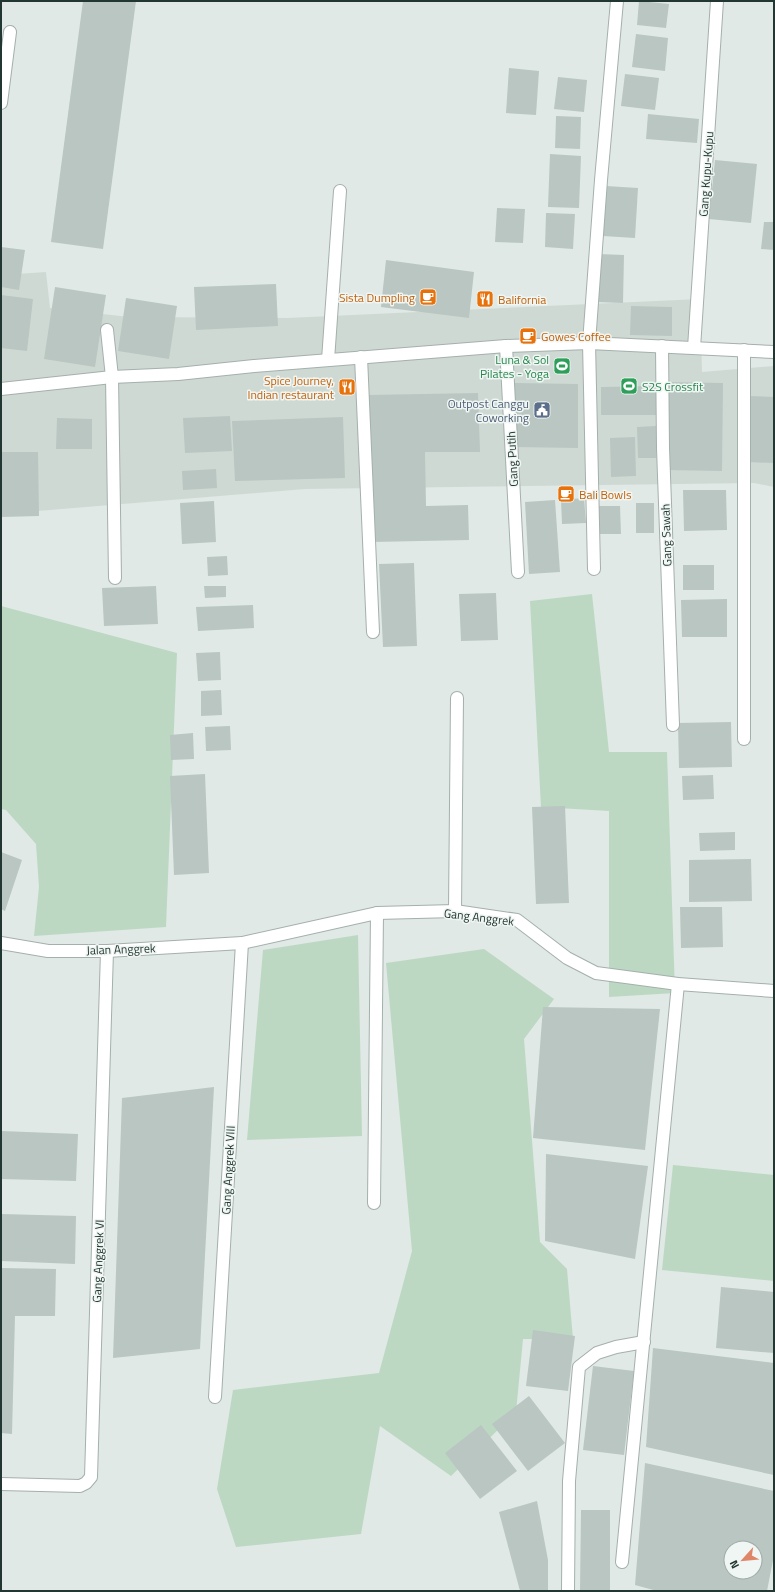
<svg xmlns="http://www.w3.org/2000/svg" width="775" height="1592" viewBox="0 0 775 1592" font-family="'Titillium Web',sans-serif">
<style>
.built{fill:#cfd9d4}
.green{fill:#bcd8c3}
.building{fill:#b9c6c1;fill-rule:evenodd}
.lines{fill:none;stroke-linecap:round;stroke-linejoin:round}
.minor-casing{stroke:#a4b0ac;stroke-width:14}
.minor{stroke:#fff;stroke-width:12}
.labels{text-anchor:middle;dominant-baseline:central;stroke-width:3;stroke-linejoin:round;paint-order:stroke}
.street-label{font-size:12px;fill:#233732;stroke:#f0f6f3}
.food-label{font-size:12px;fill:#c56008;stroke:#f0f6f3;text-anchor:start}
.leisure-label{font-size:12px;fill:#27864d;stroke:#f0f6f3;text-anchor:end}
.service-label{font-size:12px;fill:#4e5e75;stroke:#f0f6f3;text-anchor:end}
</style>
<rect width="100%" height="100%" fill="#e0e9e5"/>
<!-- built -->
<path class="built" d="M46 272 50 308 129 317 287 318 700 299 702 372 774 366V487L754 483 305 489 1 514V275Z"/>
<!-- green -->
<g class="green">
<path d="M592 594 609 752H667L675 993 609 997V811L541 807 530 601Z"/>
<path d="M1 606 177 653 166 927 34 936 39 887 36 844 6 810 1 809Z"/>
<path d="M358 935 362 1136 247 1140 263 950Z"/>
<path d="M484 949 554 999 524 1039 540 1242 567 1269 573 1339H523L516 1412 451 1476 380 1426 361 1534 236 1547 217 1489 233 1390 379 1373 412 1251 386 963Z"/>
<path d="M673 1165 774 1175V1281L662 1270Z"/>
</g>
<!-- building -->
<g class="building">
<path d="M83 1H136L103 249 51 242Z"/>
<path d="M639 1 669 4 666 28 637 25Z"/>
<path d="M636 34 668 38 665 71 632 67Z"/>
<path d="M509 68 539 71 536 115 506 113Z"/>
<path d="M625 74 659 78 655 110 621 106Z"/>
<path d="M558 77 587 80 584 112 554 109Z"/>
<path d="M648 114 699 119 697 143 646 139Z"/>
<path d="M556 116 581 117 580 149 555 148Z"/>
<path d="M550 154 581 156 579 208 548 207Z"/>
<path d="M715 160 757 164 751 223 709 219Z"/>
<path d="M606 186 638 188 635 238 603 236Z"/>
<path d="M497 208 525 209 523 243 495 242Z"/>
<path d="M546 213 575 214 573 249 545 247Z"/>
<path d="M764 222H774V250L761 249Z"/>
<path d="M1 247 25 250 19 290 1 287Z"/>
<path d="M598 254 624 255 623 303 597 302Z"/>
<path d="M386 260 474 272 469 318 381 307Z"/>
<path d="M276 284 278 326 196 330 194 287Z"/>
<path d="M55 287 106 295 95 367 44 359Z"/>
<path d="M1 295 33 299 27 351 1 348Z"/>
<path d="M126 298 177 306 169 359 118 351Z"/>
<path d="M631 306 672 307V336L630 335Z"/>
<path d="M667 382 723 383 722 471 666 470Z"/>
<path d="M515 383 578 384V448L514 447Z"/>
<path d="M658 386 659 415H601V387Z"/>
<path d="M478 393 480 452H425L426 506 468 505 469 540 372 542 368 395Z"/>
<path d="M748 396 774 397V463L747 462Z"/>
<path d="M230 416 232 451 185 453 183 418Z"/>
<path d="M343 417 345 478 235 481 232 421Z"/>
<path d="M57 418 92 419V449H56Z"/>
<path d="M656 426V458H638L637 427Z"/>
<path d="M635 437 636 476 611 477 610 438Z"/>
<path d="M1 452H38L39 516 1 517Z"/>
<path d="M216 469 217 488 183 490 182 471Z"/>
<path d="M683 490H726L727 530 684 531Z"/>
<path d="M584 498 586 523 562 524 561 500Z"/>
<path d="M555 500 560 572 529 574 525 502Z"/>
<path d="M214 501 216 542 182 544 180 503Z"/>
<rect x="636" y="503" width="18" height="30"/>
<path d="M599 506H620L621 534H599Z"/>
<path d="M227 556 228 575 208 576 207 557Z"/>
<path d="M414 563 417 646 383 647 379 564Z"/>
<rect x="683" y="565" width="31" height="25"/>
<path d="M156 586 158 624 104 626 102 588Z"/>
<path d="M204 586H226V597L205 598Z"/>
<path d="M496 593 498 640 461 641 459 594Z"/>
<path d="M727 599V637H682L681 600Z"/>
<path d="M253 605 254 628 198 631 196 607Z"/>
<path d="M220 652 221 680 198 681 196 653Z"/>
<path d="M221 690 222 715 201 716V691Z"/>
<path d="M731 722 732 767 679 768 678 723Z"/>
<path d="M230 726 231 750 206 751 205 727Z"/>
<path d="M193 733 194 759 171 760 170 735Z"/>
<path d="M205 774 209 873 174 875 170 776Z"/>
<path d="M713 775 714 799 683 800 682 776Z"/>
<path d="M565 806 569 903 536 904 532 807Z"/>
<path d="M735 832V850L700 851 699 833Z"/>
<path d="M1 852 22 860 5 911 1 909Z"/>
<path d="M751 859 752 901 689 902V860Z"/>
<path d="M680 907H722L723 947 681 948Z"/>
<path d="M543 1007 660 1009 645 1150 533 1138Z"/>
<path d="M214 1087 200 1349 113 1358 122 1098Z"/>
<path d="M1 1131 78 1134 76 1181 1 1179Z"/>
<path d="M546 1154 648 1166 635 1259 545 1241Z"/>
<path d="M1 1214 76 1216 75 1264 1 1261Z"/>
<path d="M1 1268 56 1269 55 1316H15L12 1434 1 1433Z"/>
<path d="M721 1287 774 1292V1353L716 1348Z"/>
<path d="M533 1330 575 1336 568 1391 526 1386Z"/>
<path d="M653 1348 774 1363V1475L646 1447Z"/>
<path d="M593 1366 634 1371 624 1455 583 1450Z"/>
<path d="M529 1396 565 1443 528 1471 492 1424Z"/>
<path d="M481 1425 517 1471 480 1499 445 1453Z"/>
<path d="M645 1463 774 1491V1555L767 1591H657L635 1585ZM731 1548H755V1572H731Z"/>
<path d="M537 1501 548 1560V1591H520L499 1512Z"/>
<path d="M581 1510H610V1591H580Z"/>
</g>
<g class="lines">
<!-- minor casing -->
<g class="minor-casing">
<g id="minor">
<path d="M1 103 10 32"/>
<path d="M107 330 112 377 115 578"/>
<path d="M506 346 518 572"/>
<path d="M662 346 663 448 673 725"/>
<path d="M694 348 717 1"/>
<path d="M744 350V739"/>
<path d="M361 357 373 632"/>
<path d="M328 360 340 191"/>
<path d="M1 389 112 377 178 374 254 366 506 346 589 343 774 352"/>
<path d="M594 569 589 343 601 180 617 1"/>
<path d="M455 911 457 698"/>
<path d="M1 943 48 951H107L242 943 377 913 455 911 517 920 567 958 596 973 678 984 774 991"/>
<path d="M374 1203 377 913"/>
<path d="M215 1397 242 943"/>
<path d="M1 1484 80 1486 86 1483 91 1477 107 951"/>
<path d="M622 1562 678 984"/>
<path d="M568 1591 569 1481 579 1367 597 1353 616 1347 644 1342"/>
</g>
</g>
<!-- minor -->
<use href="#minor" class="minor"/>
</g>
<!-- icons -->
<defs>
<g id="cafe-square" transform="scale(0.9)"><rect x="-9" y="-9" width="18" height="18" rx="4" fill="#e8710a" stroke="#f0f6f3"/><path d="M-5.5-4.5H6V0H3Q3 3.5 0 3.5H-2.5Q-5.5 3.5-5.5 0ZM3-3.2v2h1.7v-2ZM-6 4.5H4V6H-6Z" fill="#fff"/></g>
<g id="restaurant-square" transform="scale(0.9)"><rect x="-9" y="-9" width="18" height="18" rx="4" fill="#e8710a" stroke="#f0f6f3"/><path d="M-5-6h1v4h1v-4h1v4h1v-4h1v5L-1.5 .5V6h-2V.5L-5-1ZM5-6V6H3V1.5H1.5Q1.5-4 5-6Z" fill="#fff"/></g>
<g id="stadium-square" transform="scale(0.9)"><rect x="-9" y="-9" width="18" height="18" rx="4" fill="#2e9e5b" stroke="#f0f6f3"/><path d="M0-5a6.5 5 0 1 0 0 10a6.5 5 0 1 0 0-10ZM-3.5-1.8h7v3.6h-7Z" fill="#fff"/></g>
<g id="civic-square" transform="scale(0.9)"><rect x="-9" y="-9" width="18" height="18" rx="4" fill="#5c6f8a" stroke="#f0f6f3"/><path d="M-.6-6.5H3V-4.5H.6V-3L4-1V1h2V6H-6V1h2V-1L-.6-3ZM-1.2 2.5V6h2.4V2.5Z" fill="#fff"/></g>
</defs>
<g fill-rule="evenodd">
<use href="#cafe-square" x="428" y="297"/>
<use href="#restaurant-square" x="485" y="299"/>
<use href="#cafe-square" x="528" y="336"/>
<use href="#stadium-square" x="562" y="366"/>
<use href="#stadium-square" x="629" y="386"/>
<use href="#restaurant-square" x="347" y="387"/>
<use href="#civic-square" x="542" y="410"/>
<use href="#cafe-square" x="566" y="494"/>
</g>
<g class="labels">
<!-- street labels -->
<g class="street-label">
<text transform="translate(706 174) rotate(-86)">Gang Kupu-Kupu</text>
<text transform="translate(512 459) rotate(-93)">Gang Putih</text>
<text transform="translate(666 535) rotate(-92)">Gang Sawah</text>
<text transform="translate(479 917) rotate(7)">Gang Anggrek</text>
<text transform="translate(121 949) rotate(-2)">Jalan Anggrek</text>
<text transform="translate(228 1170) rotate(-87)">Gang Anggrek VIII</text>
<text transform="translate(98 1261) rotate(-88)">Gang Anggrek VI</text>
</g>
<!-- food labels -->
<g class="food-label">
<text x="415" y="297" text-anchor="end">Sista Dumpling</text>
<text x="498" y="299">Balifornia</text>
<text x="541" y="336">Gowes Coffee</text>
<text x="334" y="380" text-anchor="end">Spice Journey,<tspan x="334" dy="14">Indian restaurant</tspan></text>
<text x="579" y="494">Bali Bowls</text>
</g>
<!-- leisure labels -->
<g class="leisure-label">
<text x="549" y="359">Luna &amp; Sol<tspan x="549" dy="14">Pilates - Yoga</tspan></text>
<text x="642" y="386" text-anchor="start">S2S Crossfit</text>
</g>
<!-- service labels -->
<g class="service-label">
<text x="529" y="403">Outpost Canggu<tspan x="529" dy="14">Coworking</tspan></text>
</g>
</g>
<!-- border -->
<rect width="775" height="1592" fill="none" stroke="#233732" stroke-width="4"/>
<!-- north arrow -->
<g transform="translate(743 1560) rotate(243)"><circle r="19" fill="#f0f6f3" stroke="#9eaaa6"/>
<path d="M0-3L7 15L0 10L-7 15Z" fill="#e08668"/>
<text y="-6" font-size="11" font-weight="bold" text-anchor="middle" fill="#233732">N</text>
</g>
</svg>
